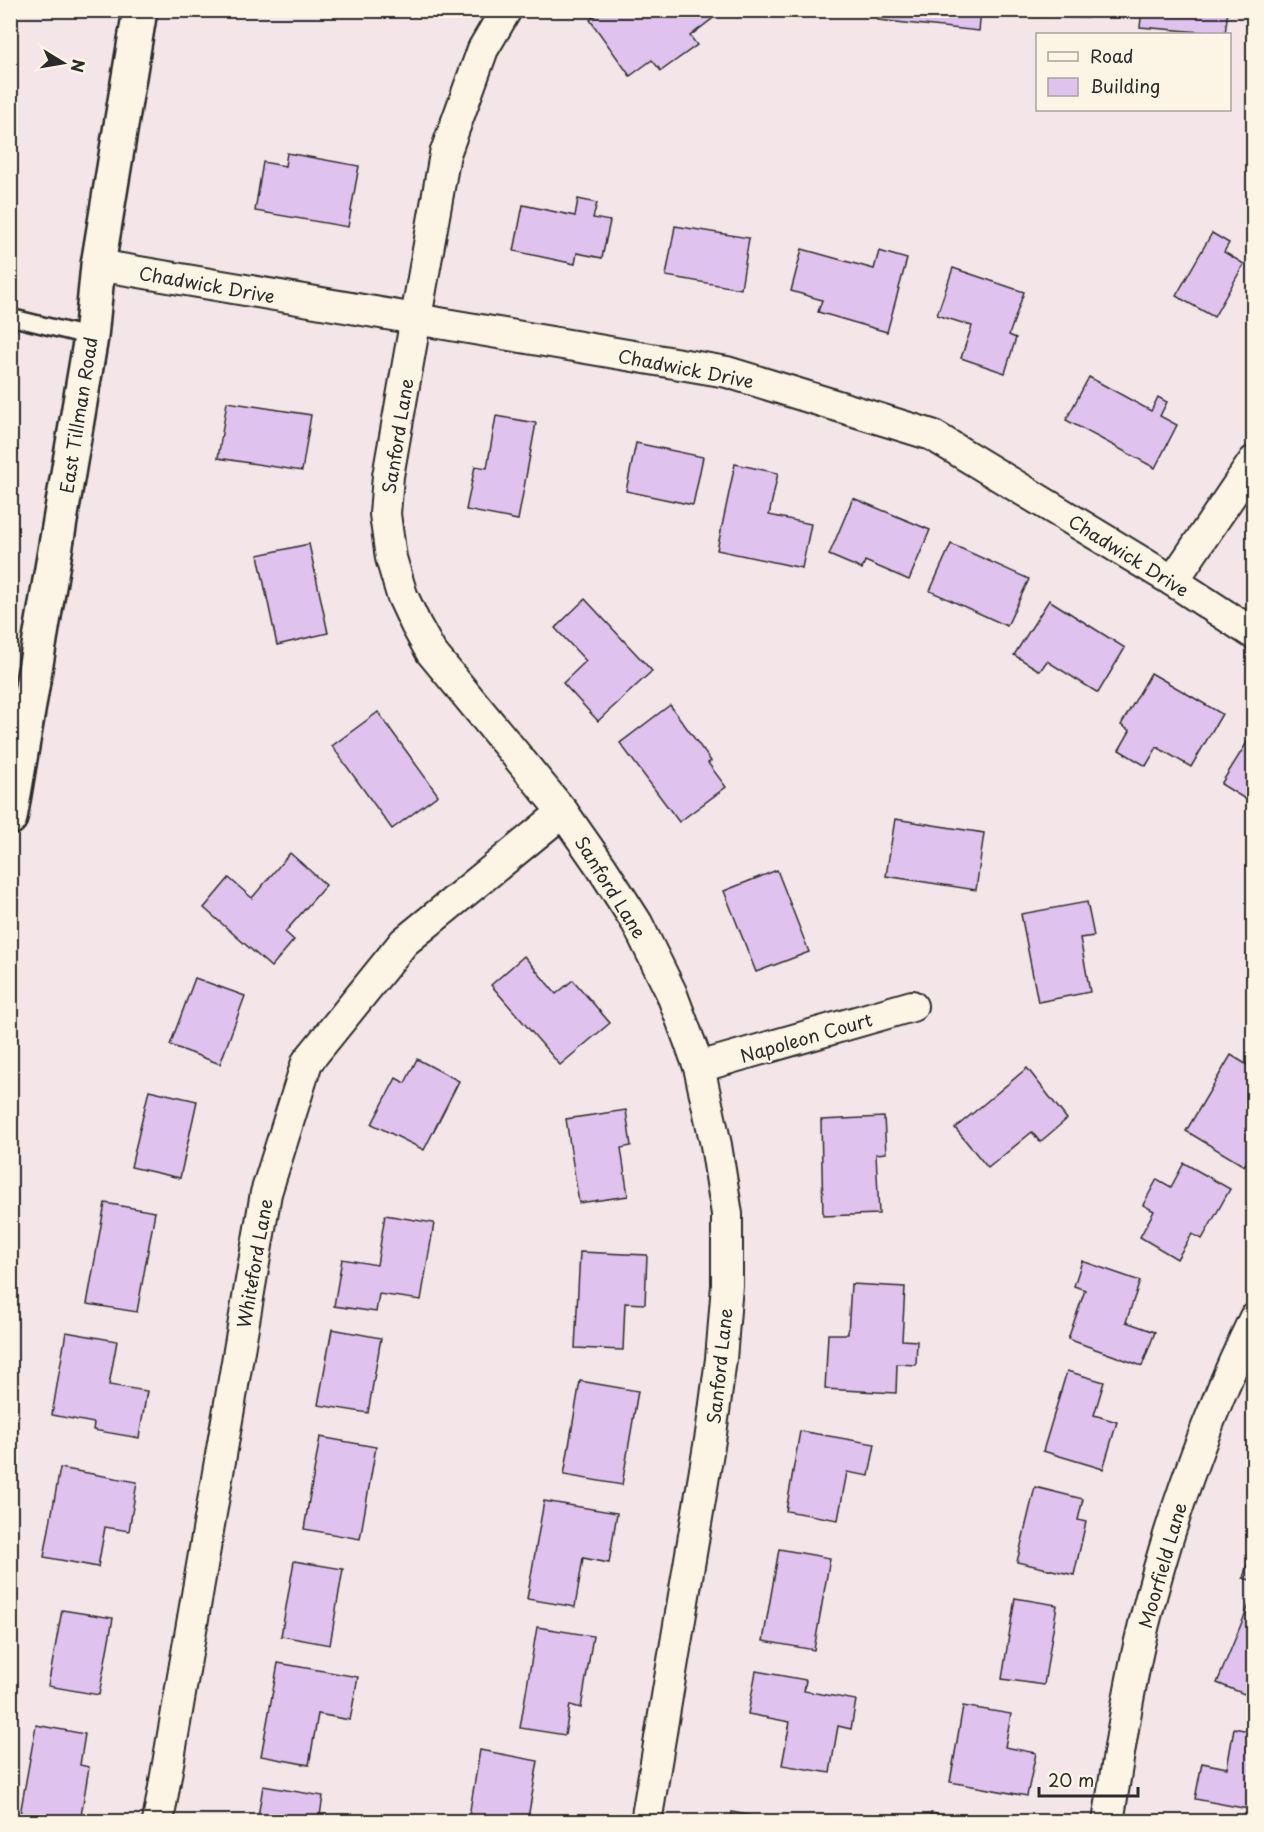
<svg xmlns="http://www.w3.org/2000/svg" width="1264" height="1832" viewBox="0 0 1264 1832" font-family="'Playpen Sans',sans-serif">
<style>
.building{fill:#e0c2ef;stroke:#2b2b2b;stroke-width:1.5}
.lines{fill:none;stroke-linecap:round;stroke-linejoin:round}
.lane-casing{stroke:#2b2b2b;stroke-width:20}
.street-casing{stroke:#2b2b2b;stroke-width:34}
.secondary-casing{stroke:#2b2b2b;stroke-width:38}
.lane{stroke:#fcf5e5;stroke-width:15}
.street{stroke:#fcf5e5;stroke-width:30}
.secondary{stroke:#fcf5e5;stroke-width:33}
.labels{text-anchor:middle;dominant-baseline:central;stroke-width:4.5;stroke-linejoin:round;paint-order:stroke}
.street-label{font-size:18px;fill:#2b2b2b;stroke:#fcf5e5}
</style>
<rect width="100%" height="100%" fill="#f4e6e8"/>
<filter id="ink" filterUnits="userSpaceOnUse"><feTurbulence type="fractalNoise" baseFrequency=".0167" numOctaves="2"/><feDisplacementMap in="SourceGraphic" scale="12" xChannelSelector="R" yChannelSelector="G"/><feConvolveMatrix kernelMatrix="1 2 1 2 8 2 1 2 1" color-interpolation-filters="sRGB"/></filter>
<g filter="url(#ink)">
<!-- building -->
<g class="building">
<path d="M604 10H706L712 19 690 36 697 45 661 71 652 60 630 76 590 20Z"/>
<path d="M879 10H981L979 31 878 20Z"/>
<path d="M1019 10H1105V14L1087 13V18L1018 16Z"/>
<path d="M1142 10H1228L1225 34 1140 27Z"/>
<path d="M287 153 359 166 348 227 255 211 263 162 285 166Z"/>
<path d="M578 199 597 203 593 218 610 221 602 258 577 253 575 264 514 251 523 205 575 216Z"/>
<path d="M675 226 749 238 741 289 666 276Z"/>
<path d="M1212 233 1229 243 1224 252 1244 264 1214 317 1176 296Z"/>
<path d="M802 249 874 269 879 251 907 259 887 332 818 312 822 300 791 291Z"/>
<path d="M953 268 1024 292 1009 335 1016 338 1005 373 961 358 972 326 937 315Z"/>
<path d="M1089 377 1151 411 1158 397 1167 402 1160 416 1177 425 1155 468 1066 420Z"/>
<path d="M227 402 311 415 302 471 218 458Z"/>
<path d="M496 416 536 423 518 520 466 510 475 466 487 468Z"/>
<path d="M636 443 703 457 693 505 626 491Z"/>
<path d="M735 464 778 473 769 515 811 524 802 568 717 550Z"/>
<path d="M853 498 930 530 909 580 865 561 862 569 829 555Z"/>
<path d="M309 544 328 633 277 645 258 555Z"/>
<path d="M951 544 1029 579 1007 626 930 591Z"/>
<path d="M585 599 652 671 598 721 563 683 586 661 555 628Z"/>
<path d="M1049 600 1125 648 1098 693 1047 661 1040 671 1014 655Z"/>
<path d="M1151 673 1222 714 1191 767 1157 747 1146 766 1119 750 1130 731 1121 725Z"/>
<path d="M670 705 711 761 708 763 726 787 679 822 620 743Z"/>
<path d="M378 712 438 795 392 829 332 746Z"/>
<path d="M1251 736 1254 738V797L1250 802 1221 784Z"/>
<path d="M895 819 984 833 976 890 886 876Z"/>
<path d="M290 853 326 885 285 932 294 940 271 967 204 908 229 878 252 898Z"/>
<path d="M777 870 809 952 756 972 724 891Z"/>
<path d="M1087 902 1094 936 1080 938 1090 992 1038 1002 1021 914Z"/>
<path d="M524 956 556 994 573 980 610 1023 560 1065 491 985Z"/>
<path d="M195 978 245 996 220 1064 170 1045Z"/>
<path d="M1231 1055 1254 1069V1095L1247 1106 1254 1110V1150L1244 1166 1186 1131Z"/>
<path d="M417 1059 459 1081 424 1150 372 1124 396 1078 405 1083Z"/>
<path d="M1027 1068 1067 1119 1040 1142 1032 1132 988 1168 955 1128Z"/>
<path d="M149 1090 197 1101 180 1178 131 1167Z"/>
<path d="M626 1110 631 1146 621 1148 628 1196 579 1203 566 1119Z"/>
<path d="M884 1117 886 1153 876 1154 879 1214 823 1216 821 1120Z"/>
<path d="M1184 1163 1230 1189 1202 1239 1192 1234 1177 1259 1140 1237 1154 1211 1143 1205 1157 1179 1171 1187Z"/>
<path d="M105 1203 155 1212 137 1312 87 1304Z"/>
<path d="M385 1215 434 1223 421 1300 379 1294 376 1312 334 1306 342 1259 377 1265Z"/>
<path d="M580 1252 647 1255 645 1304 625 1303 623 1350 575 1348Z"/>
<path d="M1082 1261 1140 1281 1126 1322 1155 1332 1142 1366 1068 1339 1085 1290 1074 1286Z"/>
<path d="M851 1284 905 1287 902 1340 917 1341 916 1365 897 1364 896 1393 825 1389 828 1334H848Z"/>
<path d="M332 1329 381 1338 368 1413 318 1405Z"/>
<path d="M66 1332 117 1341 109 1385 147 1391 139 1438 93 1430 94 1423 52 1415Z"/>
<path d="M1067 1371 1104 1382 1094 1415 1117 1422 1103 1469 1043 1451Z"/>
<path d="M580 1381 638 1391 622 1485 564 1475Z"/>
<path d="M800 1431 875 1444 869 1476 847 1472 838 1520 786 1511Z"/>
<path d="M320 1437 376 1447 360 1539 304 1529Z"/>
<path d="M60 1468 137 1482 129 1531 105 1527 98 1567 44 1557Z"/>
<path d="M1035 1487 1083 1499 1078 1520 1086 1522 1074 1575 1017 1562Z"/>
<path d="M544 1501 617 1513 609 1563 583 1558 575 1607 527 1599Z"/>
<path d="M1254 1542V1581L1243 1578Z"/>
<path d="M779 1549 830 1558 814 1650 763 1641Z"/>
<path d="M294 1561 343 1569 330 1645 281 1636Z"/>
<path d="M1015 1598 1057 1605 1044 1685 1002 1679Z"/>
<path d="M1249 1605 1254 1606V1698L1217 1683Z"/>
<path d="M62 1610 113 1618 99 1695 48 1686Z"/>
<path d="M537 1627 593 1636 581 1708 570 1705 565 1735 520 1728Z"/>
<path d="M278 1663 358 1677 350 1720 318 1714 309 1765 261 1756Z"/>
<path d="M756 1671 806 1680 804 1691 856 1700 851 1729 838 1726 830 1773 782 1765 790 1722 748 1714Z"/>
<path d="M963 1706 1011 1714 1005 1747 1036 1753 1027 1796 950 1782Z"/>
<path d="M36 1725 85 1734 80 1765 89 1767 80 1822 19 1820Z"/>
<path d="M1234 1728 1254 1732V1810L1195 1799 1202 1763 1227 1768Z"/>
<path d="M480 1750 538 1761 528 1818 547 1822H468Z"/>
<path d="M263 1786 323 1796 319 1822H270V1819L258 1817Z"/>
<path d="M732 1812 782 1822H730Z"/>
<path d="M931 1813 979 1822H930Z"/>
</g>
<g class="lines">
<!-- lane casing -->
<g class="lane-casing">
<path id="lane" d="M10 317 91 337"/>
</g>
<!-- street casing -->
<g class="street-casing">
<g id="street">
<path d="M506 10 483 49 445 154 388 476 385 514 391 558 402 595 416 625 431 652 563 812 602 868 637 923 671 992 699 1067 716 1145 727 1214V1285L721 1359 711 1434 646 1822"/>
<path d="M98 265 727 372 932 435 1173 581 1254 634"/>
<path d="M1173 581 1254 461"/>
<path d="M699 1067 912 1006"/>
<path d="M158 1822 266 1193 307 1062 404 942 563 812"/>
<path d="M1108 1822C1119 1755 1128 1689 1144 1624 1170 1519 1207 1417 1254 1319"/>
</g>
</g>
<!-- secondary casing -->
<g class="secondary-casing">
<path id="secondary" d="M10 818 91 337 98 265 140 10"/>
</g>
<!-- lane -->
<use href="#lane" class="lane"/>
<!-- street -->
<use href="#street" class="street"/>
<!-- secondary -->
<use href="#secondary" class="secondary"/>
</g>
</g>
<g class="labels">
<!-- street labels -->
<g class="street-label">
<text transform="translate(207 284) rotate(10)">Chadwick Drive</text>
<text transform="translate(686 368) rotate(11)">Chadwick Drive</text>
<text transform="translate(78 415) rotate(-81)">East Tillman Road</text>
<text transform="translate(397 436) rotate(-81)">Sanford Lane</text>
<text transform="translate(1129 555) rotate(32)">Chadwick Drive</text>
<text transform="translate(611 887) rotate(58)">Sanford Lane</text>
<text transform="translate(806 1037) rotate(-16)">Napoleon Court</text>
<text transform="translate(254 1263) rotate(-80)">Whiteford Lane</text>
<text transform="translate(719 1366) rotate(-84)">Sanford Lane</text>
<text transform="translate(1162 1565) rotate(-74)">Moorfield Lane</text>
</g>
</g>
<!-- margin -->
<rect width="1264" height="1832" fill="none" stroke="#fcf5e5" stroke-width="36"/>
<rect x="18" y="18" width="1228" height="1796" fill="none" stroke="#2b2b2b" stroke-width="2" filter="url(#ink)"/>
<!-- legend -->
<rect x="1036" y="33" width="195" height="78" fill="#fcf5e5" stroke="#a8a49b" stroke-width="1.5"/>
<rect x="1048" y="52" width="30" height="9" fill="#fcf5e5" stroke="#a8a49b" stroke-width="1.5"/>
<text x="1090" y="63" font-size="18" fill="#2b2b2b">Road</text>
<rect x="1048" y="78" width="30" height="18" fill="#e0c2ef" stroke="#a8a49b" stroke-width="1.5"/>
<text x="1090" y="93" font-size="18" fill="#2b2b2b">Building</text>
<!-- north arrow -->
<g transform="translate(63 63) rotate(101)" stroke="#fcf5e5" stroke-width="4.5" paint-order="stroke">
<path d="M0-4.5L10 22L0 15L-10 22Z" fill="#2b2b2b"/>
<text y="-9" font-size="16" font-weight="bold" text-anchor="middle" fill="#2b2b2b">N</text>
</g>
<!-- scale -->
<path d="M1039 1787v9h99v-9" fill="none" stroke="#2b2b2b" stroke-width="3"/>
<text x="1048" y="1787" font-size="18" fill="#2b2b2b" stroke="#fcf5e5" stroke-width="4.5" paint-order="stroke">20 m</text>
</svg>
